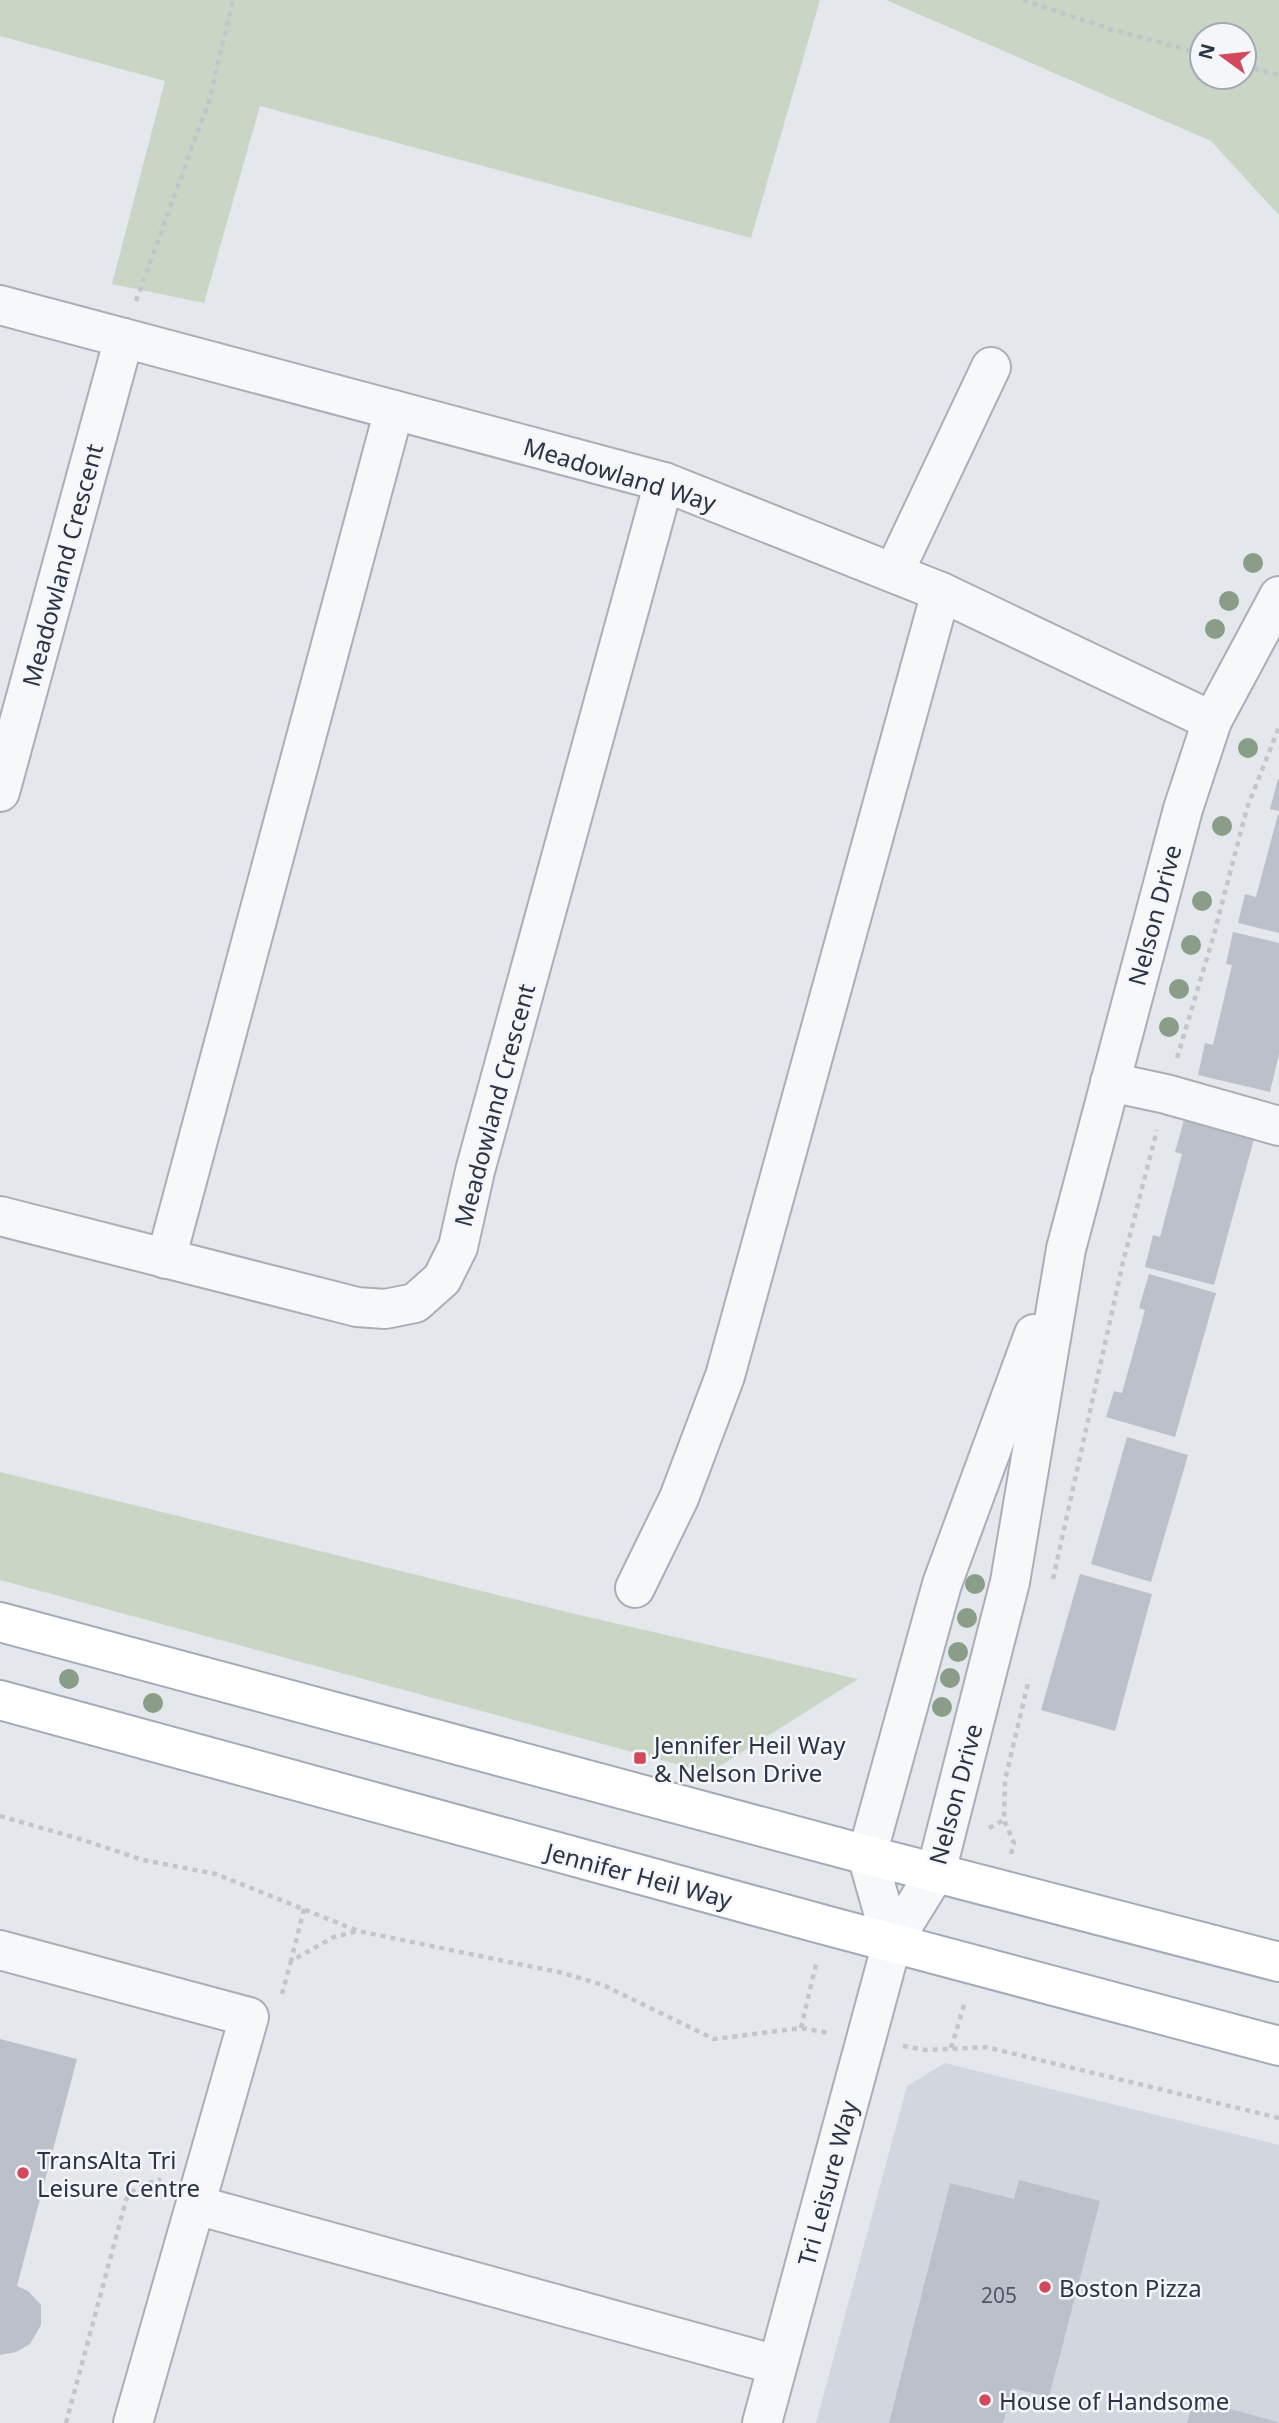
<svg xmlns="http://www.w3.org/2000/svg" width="1279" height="2423" viewBox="0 0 1279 2423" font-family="'Noto Sans',sans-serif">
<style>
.built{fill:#d2d6de}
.green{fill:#c9d6c5;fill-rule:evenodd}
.building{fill:#bbc0ca}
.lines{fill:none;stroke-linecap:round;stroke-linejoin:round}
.minor-casing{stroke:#a9aeb7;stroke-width:42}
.major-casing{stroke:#a3abb8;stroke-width:42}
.path{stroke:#c2c5cb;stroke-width:4.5;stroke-dasharray:5 5;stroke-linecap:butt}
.minor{stroke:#f7f8fa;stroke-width:38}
.major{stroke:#fff;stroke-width:38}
.tree{fill:#899d89}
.poi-dot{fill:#d1495b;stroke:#f4f6f9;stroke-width:2.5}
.labels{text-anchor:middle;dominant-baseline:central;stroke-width:5;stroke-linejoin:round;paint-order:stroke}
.number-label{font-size:21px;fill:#4f5766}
.street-label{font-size:24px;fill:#2b3445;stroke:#f4f6f9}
.poi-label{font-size:24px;fill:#2b3445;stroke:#f4f6f9;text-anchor:start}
</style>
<rect width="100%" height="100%" fill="#e4e7ec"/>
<!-- built -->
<path class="built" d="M945 2063 1279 2145V2423H816L907 2086Z"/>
<!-- green -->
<g class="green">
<path d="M0 0H820L751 238 260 106 204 303 112 284 165 81 0 36Z"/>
<path d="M886 0H1279V215L1211 141ZM1202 35H1244V77H1202Z"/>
<path d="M0 1472 575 1614 858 1679 709 1773 0 1580Z"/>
</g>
<!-- building -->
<g class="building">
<path d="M1278 779H1279V811L1270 809Z"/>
<path d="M1278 814H1279V933L1238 923 1245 894 1256 897Z"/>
<path d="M1233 932 1279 943V1054L1270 1092 1198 1075 1205 1043 1213 1045 1232 965 1226 964Z"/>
<path d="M1184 1120 1254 1139 1214 1285 1145 1267 1153 1235 1160 1237 1182 1154 1175 1152Z"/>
<path d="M1149 1274 1216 1293 1175 1437 1106 1417 1114 1391 1122 1393 1145 1310 1139 1308Z"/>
<path d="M1127 1437 1188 1455 1151 1582 1091 1564Z"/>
<path d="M1080 1574 1152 1594 1115 1731 1041 1710Z"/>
<path d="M0 2039 77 2059 17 2286 28 2291 41 2305V2325L30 2344 16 2352 0 2355Z"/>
<path d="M1019 2180 1100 2201 1049 2397 1012 2388 1003 2423H889L950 2183 1014 2199Z"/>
<path d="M1194 2399 1277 2422V2423H1187Z"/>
</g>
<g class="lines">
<!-- minor casing -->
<g class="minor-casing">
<g id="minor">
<path d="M0 305 664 482 941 592 1212 721"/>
<path d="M894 572 991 367"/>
<path d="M0 792 124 338"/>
<path d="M1110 1082 1166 1094 1279 1126"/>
<path d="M0 1216 357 1307 385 1309 415 1303 442 1279 458 1247 475 1171 664 482"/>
<path d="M166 1259 394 410"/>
<path d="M635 1588 679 1498 725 1376 941 592"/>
<path d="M892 1943 867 1855 942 1584 1034 1334"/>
<path d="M0 1950 249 2017 133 2423"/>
<path d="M196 2205 777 2365"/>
<path d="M762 2423 892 1943 936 1872 1010 1582 1066 1249 1183 809 1212 721 1279 596"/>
</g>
</g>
<!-- major casing -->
<g class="major-casing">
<g id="major">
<path d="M0 1622 867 1855 1279 1962"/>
<path d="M0 1700 825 1925 1279 2046"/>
</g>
</g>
<!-- path -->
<g class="path">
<path d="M1023 0 1110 29 1202 54"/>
<path d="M1244 66 1279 75"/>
<path d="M136 301 209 101 233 0"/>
<path d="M1177 1058 1213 938 1247 808 1279 727"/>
<path d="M1053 1579 1123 1262 1157 1130"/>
<path d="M0 1816 80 1839 143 1860 216 1874 358 1931 563 1973 603 1985 714 2039 801 2028 829 2033"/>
<path d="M989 1828 1004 1820"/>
<path d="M1011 1854 1014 1843 1004 1820 1005 1780 1029 1679"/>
<path d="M304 1909 291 1961 334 1937 358 1931"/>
<path d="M282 1994 291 1961"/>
<path d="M801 2028 816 1964"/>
<path d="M903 2046 926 2050 986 2047 1279 2118"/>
<path d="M951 2048 965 2002"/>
<path d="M66 2423 126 2200C133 2186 147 2184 161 2179"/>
</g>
<!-- minor -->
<use href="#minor" class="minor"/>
<!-- major -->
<use href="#major" class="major"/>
</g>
<!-- trees -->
<g class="tree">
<circle cx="1253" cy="563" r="10"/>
<circle cx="1229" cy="601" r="10"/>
<circle cx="1215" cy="629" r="10"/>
<circle cx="1248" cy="748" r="10"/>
<circle cx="1222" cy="826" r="10"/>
<circle cx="1202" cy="901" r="10"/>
<circle cx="1191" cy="945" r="10"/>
<circle cx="1179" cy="989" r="10"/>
<circle cx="1169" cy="1027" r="10"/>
<circle cx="975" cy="1584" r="10"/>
<circle cx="967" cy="1618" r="10"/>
<circle cx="958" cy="1652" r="10"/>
<circle cx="950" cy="1678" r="10"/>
<circle cx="69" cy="1679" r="10"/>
<circle cx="153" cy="1703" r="10"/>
<circle cx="942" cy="1707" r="10"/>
</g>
<!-- markers -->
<g class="poi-dot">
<rect x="633" y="1751" width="14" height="14" rx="3.5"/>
<circle cx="23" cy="2173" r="7"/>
<circle cx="1045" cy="2287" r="7"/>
<circle cx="985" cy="2400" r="7"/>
</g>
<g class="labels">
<!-- number labels -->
<g class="number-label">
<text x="999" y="2295">205</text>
</g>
<!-- street labels -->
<g class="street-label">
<text transform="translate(620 474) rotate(17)">Meadowland Way</text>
<text transform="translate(62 565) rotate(-75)">Meadowland Crescent</text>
<text transform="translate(1154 915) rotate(-75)">Nelson Drive</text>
<text transform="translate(494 1105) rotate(-75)">Meadowland Crescent</text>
<text transform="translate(955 1794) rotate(-75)">Nelson Drive</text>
<text transform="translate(639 1875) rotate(15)">Jennifer Heil Way</text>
<text transform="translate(827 2183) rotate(-75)">Tri Leisure Way</text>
</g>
<!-- poi labels -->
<g class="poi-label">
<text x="654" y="1744">Jennifer Heil Way<tspan x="654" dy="28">&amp; Nelson Drive</tspan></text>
<text x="37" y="2159">TransAlta Tri<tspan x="37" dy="28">Leisure Centre</tspan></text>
<text x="1059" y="2287">Boston Pizza</text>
<text x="999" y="2400">House of Handsome</text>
</g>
</g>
<!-- north arrow -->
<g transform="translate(1223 56) rotate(285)"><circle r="33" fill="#f4f6f9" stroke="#a4a8b1" stroke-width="2"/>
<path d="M0-5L12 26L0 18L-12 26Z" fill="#d1495b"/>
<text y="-10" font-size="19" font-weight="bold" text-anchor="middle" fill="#2b3445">N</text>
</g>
</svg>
